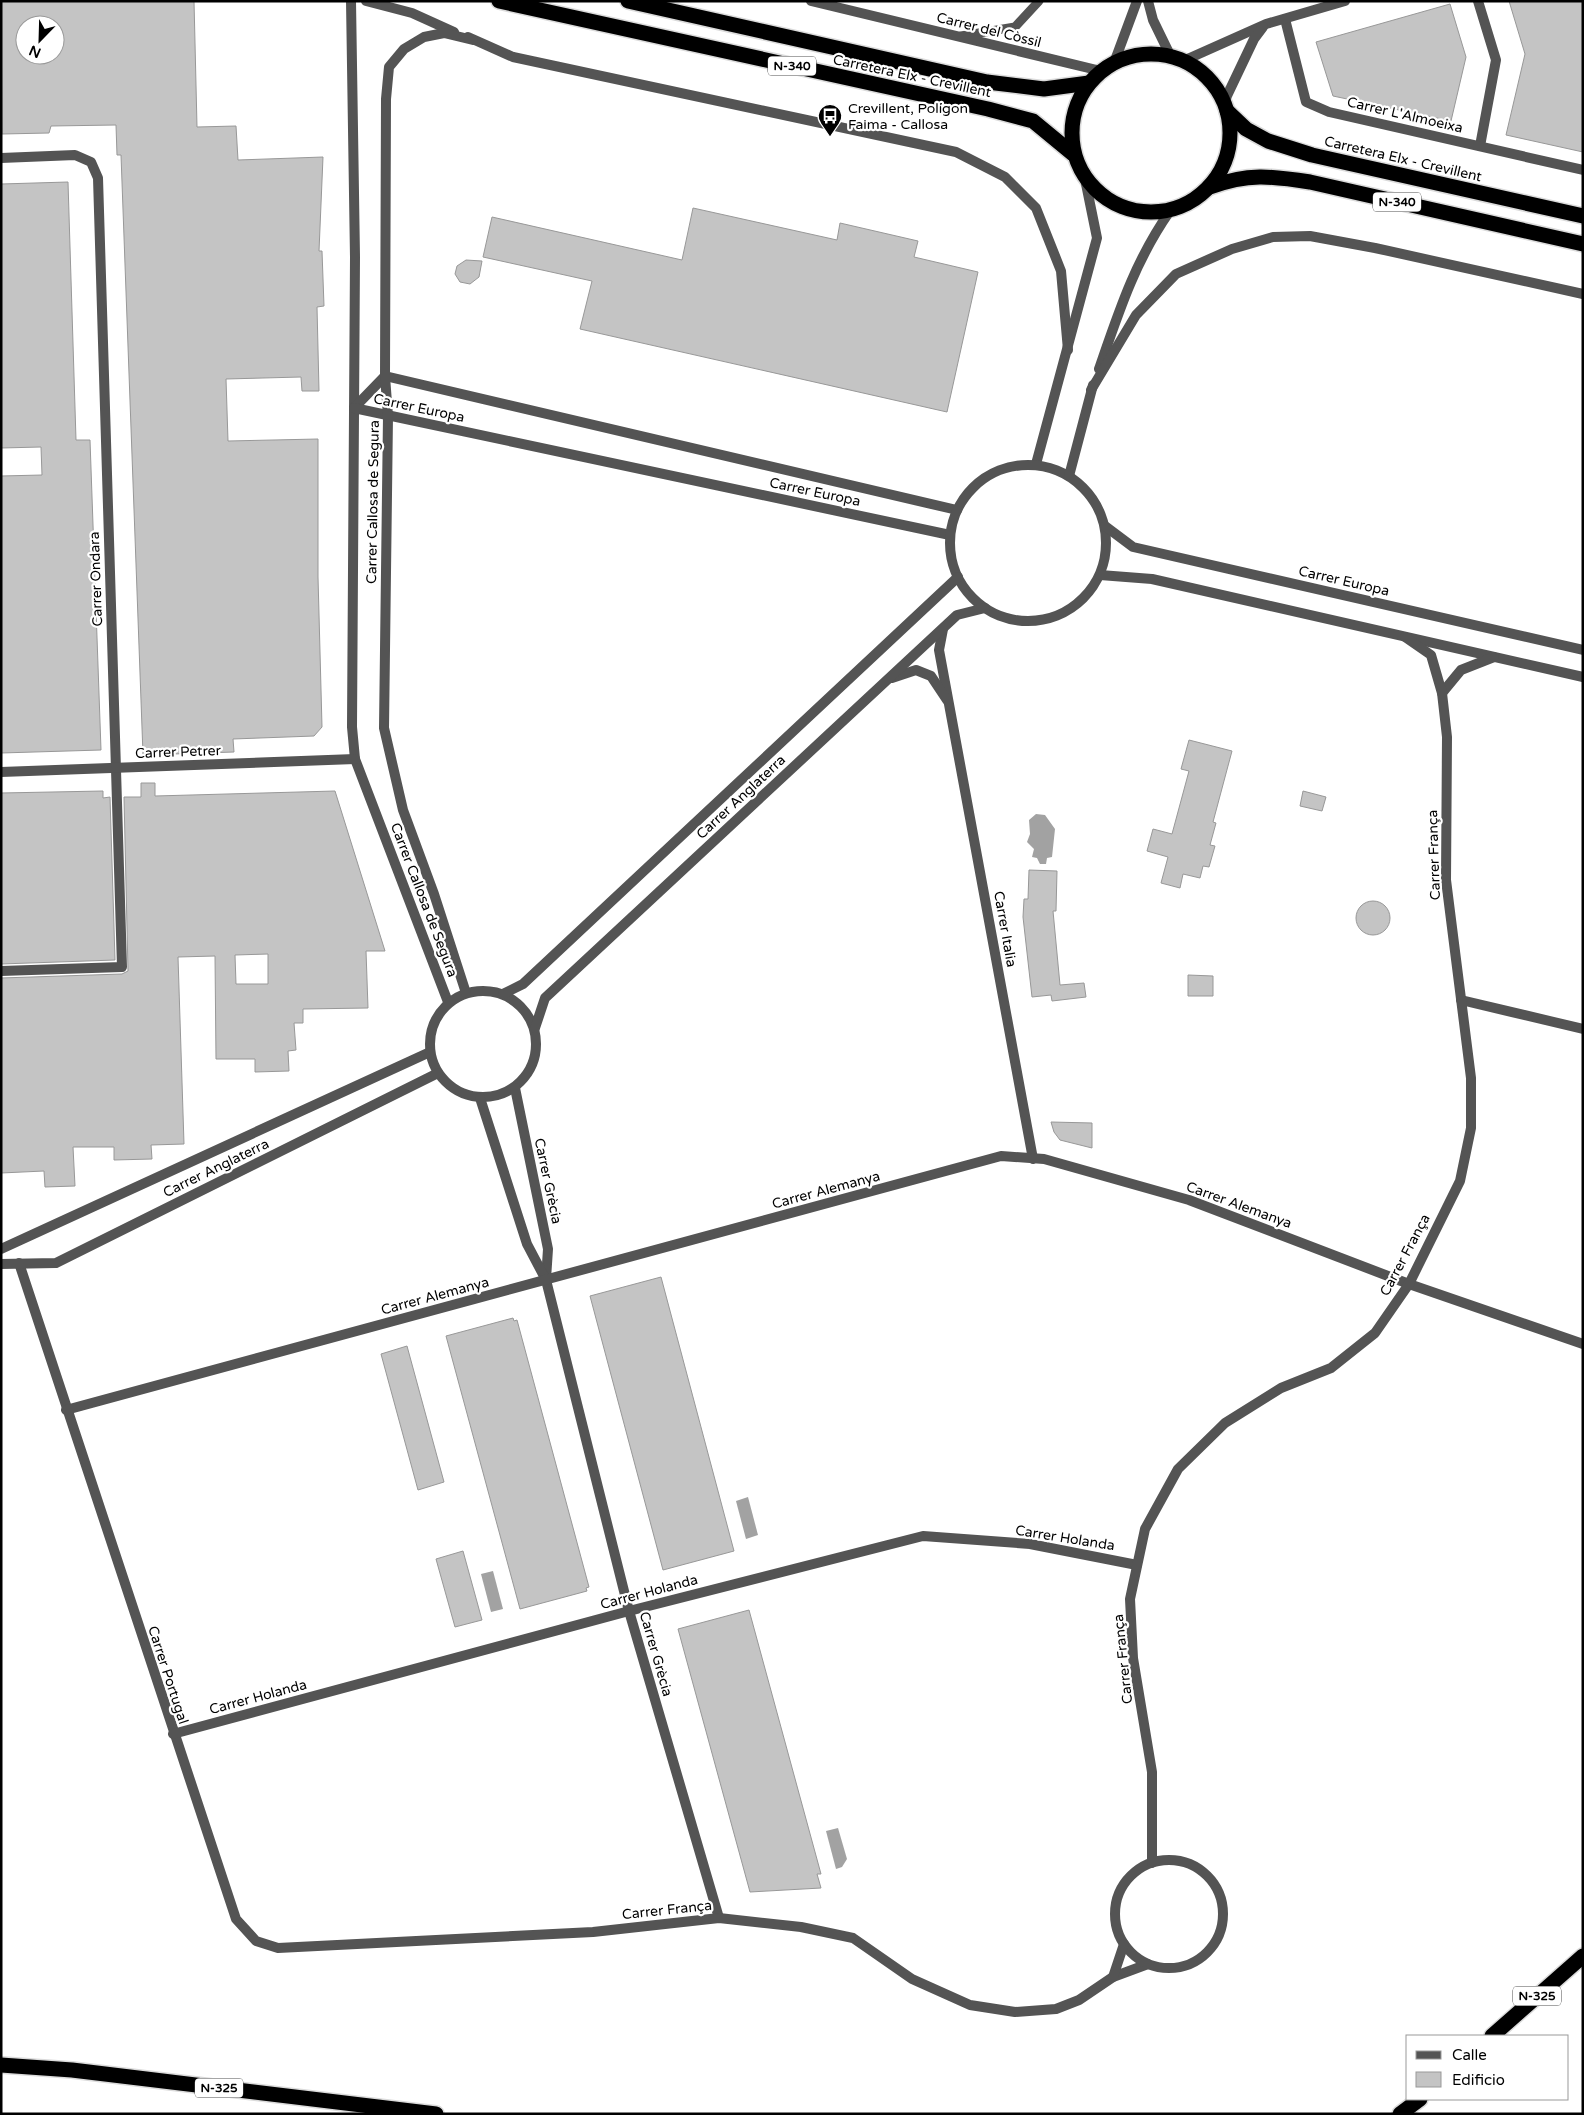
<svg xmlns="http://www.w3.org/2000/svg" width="1584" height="2115" viewBox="0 0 1584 2115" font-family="'Varela Round',sans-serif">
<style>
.water{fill:#a2a2a2}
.building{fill:#c4c4c4;stroke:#989898;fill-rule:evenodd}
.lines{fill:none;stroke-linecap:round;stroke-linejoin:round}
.highway-casing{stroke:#dbdbdb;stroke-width:18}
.lane{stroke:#545454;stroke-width:9}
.street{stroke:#545454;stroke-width:10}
.highway{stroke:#000;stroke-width:15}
.labels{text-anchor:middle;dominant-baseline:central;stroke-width:4.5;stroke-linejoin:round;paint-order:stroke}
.shield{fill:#fff;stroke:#4c4c4c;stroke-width:1}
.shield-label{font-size:12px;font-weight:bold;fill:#000}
.street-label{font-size:14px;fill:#000;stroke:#fff}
.poi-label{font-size:14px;fill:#000;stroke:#fff;text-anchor:start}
</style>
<rect width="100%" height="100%" fill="#fff"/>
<!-- water -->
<g class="water">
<path d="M1036 814 1045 815 1055 829 1052 857 1047 858 1046 864H1040L1037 858 1032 857 1034 849 1027 842 1030 834 1029 820Z"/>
<path d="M748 1497 758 1535 746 1539 736 1501Z"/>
<path d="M493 1571 503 1609 491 1612 481 1574Z"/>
<path d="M838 1828 847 1859 842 1867 836 1869 826 1831Z"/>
</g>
<!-- building -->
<g class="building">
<path d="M1 1H194L197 127 236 126 238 160 323 157 319 251H322L324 306 317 307 319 391H302L301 377 226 379 228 441 318 439V577L322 727 314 736 233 739 234 752 143 755 121 155H117L116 125 51 126 49 133 2 134ZM25 25H55V55H25Z"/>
<path d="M1509 1H1583V152L1506 135 1525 54Z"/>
<path d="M1450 4 1466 57 1451 121 1333 96 1316 42Z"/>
<path d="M68 182 76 440H90L101 750 1 753V476L42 475 41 447 1 448V184Z"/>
<path d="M693 208 837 240 840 223 918 241 914 257 978 272 947 412 580 329 592 281 483 257 492 217 682 260Z"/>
<path d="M466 260 482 261 479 277 470 284 460 282 455 274 457 266Z"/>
<path d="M1189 740 1232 751 1213 822 1216 823 1210 845 1215 846 1209 867 1203 866 1200 878 1183 874 1180 888 1161 883 1168 857 1147 851 1153 829 1172 834 1189 771 1181 769Z"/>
<path d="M141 783H155V796L335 791 385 951H366L368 1008 303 1009V1023H294L296 1050 288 1051 289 1071 255 1072V1059H216L215 956 178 957 184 1144 151 1145 152 1159 114 1160V1147H73L75 1186 45 1187 44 1171 1 1173V978L122 974 128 971 124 797H141ZM268 954V984H236L235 955Z"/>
<path d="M103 791V798L110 797 115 960 1 964V793Z"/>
<path d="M1303 791 1326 797 1322 811 1300 806Z"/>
<path d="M1029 870 1057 871 1056 911H1053L1060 985 1084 983 1086 997 1052 1001 1051 995 1032 997 1023 917 1024 899H1028Z"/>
<circle cx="1373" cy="918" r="17"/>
<path d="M1188 975 1213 976V996H1188Z"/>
<path d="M1051 1122 1092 1123V1148L1060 1140 1054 1132Z"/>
<path d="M661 1277 734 1551 663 1570 590 1296Z"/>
<path d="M513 1318 514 1321 517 1320 589 1587 586 1588 587 1591 520 1609 446 1336Z"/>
<path d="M407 1346 444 1482 418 1490 381 1354Z"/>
<path d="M463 1551 482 1620 455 1627 436 1559Z"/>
<path d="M749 1610 821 1874H817L821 1888 750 1892 678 1629Z"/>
</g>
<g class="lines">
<!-- highway casing -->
<g class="highway-casing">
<g id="highway">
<path d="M499 1 988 109 1033 121 1073 154"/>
<path d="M628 1 987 82 1044 89 1089 83"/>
<circle cx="1151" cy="133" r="79"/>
<path d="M1227 111 1246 129 1268 141 1312 155 1583 216"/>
<path d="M1210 187C1248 173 1271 176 1310 182L1583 244"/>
<path d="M1492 2036 1583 1956"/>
<path d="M1 2065 72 2070 436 2114"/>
<path d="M1400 2114 1420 2099"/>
</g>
</g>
<!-- lane -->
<path class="lane" d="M961 36 1015 27 1039 1"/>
<!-- street -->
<g class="street">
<path d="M351 1 355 257 352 727 355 759 448 1002"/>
<path d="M366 1 412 13 454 32"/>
<path d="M811 1 1101 71"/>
<path d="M1148 1 1153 20 1171 57"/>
<path d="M1478 1 1496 60 1480 146"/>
<path d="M1285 19 1306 102 1329 112 1583 170"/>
<path d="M468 37 513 57 956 152 1005 177 1036 208 1061 271 1068 350"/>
<path d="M1183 61 1266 24 1345 1"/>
<path d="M1114 63 1137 1"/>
<path d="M1224 102 1254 39 1263 27"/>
<path d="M1 158 75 155 91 162 98 178 122 967 1 971"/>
<path d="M1099 369C1119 311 1135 261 1170 211"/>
<path d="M1091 390 1136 315 1176 274 1232 249 1273 237 1310 236 1375 248 1583 294"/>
<path d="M354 408 385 376 957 510"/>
<path d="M354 408 950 535"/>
<path d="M1036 464 1097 238 1085 179"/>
<circle cx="1028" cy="543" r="78"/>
<path d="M1069 476 1093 385"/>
<path d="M1105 526 1133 547 1583 650"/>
<path d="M1100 575 1152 579 1583 677"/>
<path d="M943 629 939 650 1033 1159"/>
<path d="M892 678 916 670 931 676 947 700"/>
<path d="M1442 693 1461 670 1494 657"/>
<path d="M1 772 355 759"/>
<circle cx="483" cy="1044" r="53"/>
<path d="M466 993 434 894 403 810 384 728 388 416 385 376 386 99 389 67 404 49 424 37 444 33 473 40"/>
<path d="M503 994 523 984 958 577"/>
<path d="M1461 1000 1583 1029"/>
<path d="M535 1028 545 998 957 615 985 608"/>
<path d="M515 1088 548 1249 546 1279"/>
<path d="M480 1098 527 1244 546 1280 629 1611 719 1918"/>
<path d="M1 1249 430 1052"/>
<path d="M19 1263 236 1919 256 1941 278 1948 593 1932 719 1918 801 1927 853 1938 912 1979 970 2005 1015 2012 1056 2009 1079 2000 1113 1977 1148 1964"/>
<path d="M1 1264 56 1263 438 1073"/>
<path d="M66 1410 1001 1156 1044 1159 1189 1200 1409 1284 1583 1344"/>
<path d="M173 1734 629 1611 923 1536 1030 1544 1137 1565"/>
<circle cx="1169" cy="1914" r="54"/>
<path d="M1152 1863V1772L1133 1658 1130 1599 1145 1529 1178 1469 1225 1423 1281 1388 1331 1368 1375 1333 1409 1284 1460 1181 1471 1128V1078L1446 880 1447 737 1442 693 1431 655 1405 637"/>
<path d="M1113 1977 1124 1944"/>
</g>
<!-- highway -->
<use href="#highway" class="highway"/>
</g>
<!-- icons -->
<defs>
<g id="bus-pin" transform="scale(1.25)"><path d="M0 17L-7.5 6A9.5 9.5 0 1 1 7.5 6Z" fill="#000" stroke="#fff"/><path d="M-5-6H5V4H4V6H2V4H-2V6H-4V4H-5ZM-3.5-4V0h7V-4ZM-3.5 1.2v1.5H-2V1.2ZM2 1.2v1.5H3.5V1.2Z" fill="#fff"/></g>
</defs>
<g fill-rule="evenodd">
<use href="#bus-pin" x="830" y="116"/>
</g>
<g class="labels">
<!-- shield labels -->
<g class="shield">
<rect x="768" y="56.5" width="48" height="19" rx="4"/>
<rect x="1373" y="192.5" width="48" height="19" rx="4"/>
<rect x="1513" y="1986.5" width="48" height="19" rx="4"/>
<rect x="195" y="2078.5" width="48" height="19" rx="4"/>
</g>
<g class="shield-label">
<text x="792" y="66">N-340</text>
<text x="1397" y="202">N-340</text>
<text x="1537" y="1996">N-325</text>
<text x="219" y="2088">N-325</text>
</g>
<!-- street labels -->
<g class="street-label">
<text transform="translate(989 30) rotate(14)">Carrer del Còssil</text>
<text transform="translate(912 76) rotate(12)">Carretera Elx - Crevillent</text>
<text transform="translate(1405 115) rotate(13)">Carrer L'Almoeixa</text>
<text transform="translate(1403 159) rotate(13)">Carretera Elx - Crevillent</text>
<text transform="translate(419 408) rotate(12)">Carrer Europa</text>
<text transform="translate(815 492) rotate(12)">Carrer Europa</text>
<text transform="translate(373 502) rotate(-89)">Carrer Callosa de Segura</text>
<text transform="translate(96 579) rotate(-92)">Carrer Ondara</text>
<text transform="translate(1344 581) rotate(13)">Carrer Europa</text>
<text transform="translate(178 752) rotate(-2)">Carrer Petrer</text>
<text transform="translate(741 797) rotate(-43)">Carrer Anglaterra</text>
<text transform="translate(1434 855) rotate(-92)">Carrer França</text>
<text transform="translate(424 900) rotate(69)">Carrer Callosa de Segura</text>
<text transform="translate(1005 929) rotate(80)">Carrer Italia</text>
<text transform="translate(216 1168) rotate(-26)">Carrer Anglaterra</text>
<text transform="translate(548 1181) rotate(78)">Carrer Grècia</text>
<text transform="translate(826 1190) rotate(-15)">Carrer Alemanya</text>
<text transform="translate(1239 1205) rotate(20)">Carrer Alemanya</text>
<text transform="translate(1405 1255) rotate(-62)">Carrer França</text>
<text transform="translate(435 1296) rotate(-15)">Carrer Alemanya</text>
<text transform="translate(1065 1538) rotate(9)">Carrer Holanda</text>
<text transform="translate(649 1592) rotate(-15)">Carrer Holanda</text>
<text transform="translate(656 1654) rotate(74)">Carrer Grècia</text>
<text transform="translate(1123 1659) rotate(-96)">Carrer França</text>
<text transform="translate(168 1675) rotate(72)">Carrer Portugal</text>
<text transform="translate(258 1697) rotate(-15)">Carrer Holanda</text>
<text transform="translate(667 1910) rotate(-6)">Carrer França</text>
</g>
<!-- poi labels -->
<g class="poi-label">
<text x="848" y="108">Crevillent, Polígon<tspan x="848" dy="16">Faima - Callosa</tspan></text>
</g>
</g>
<!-- border -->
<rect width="1584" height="2115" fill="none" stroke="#000000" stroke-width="5"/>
<!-- legend -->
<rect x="1406" y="2035" width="162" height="65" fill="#ffffff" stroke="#999999"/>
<rect x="1416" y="2051" width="25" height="8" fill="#545454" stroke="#999999"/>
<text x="1452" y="2060" font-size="15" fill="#000000">Calle</text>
<rect x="1416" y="2072" width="25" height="15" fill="#c4c4c4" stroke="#999999"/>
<text x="1452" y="2085" font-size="15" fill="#000000">Edificio</text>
<!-- north arrow -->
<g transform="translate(40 40) rotate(203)"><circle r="24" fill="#ffffff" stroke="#999999"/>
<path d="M0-4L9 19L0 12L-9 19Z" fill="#000000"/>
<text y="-8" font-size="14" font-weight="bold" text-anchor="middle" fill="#000000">N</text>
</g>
</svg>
